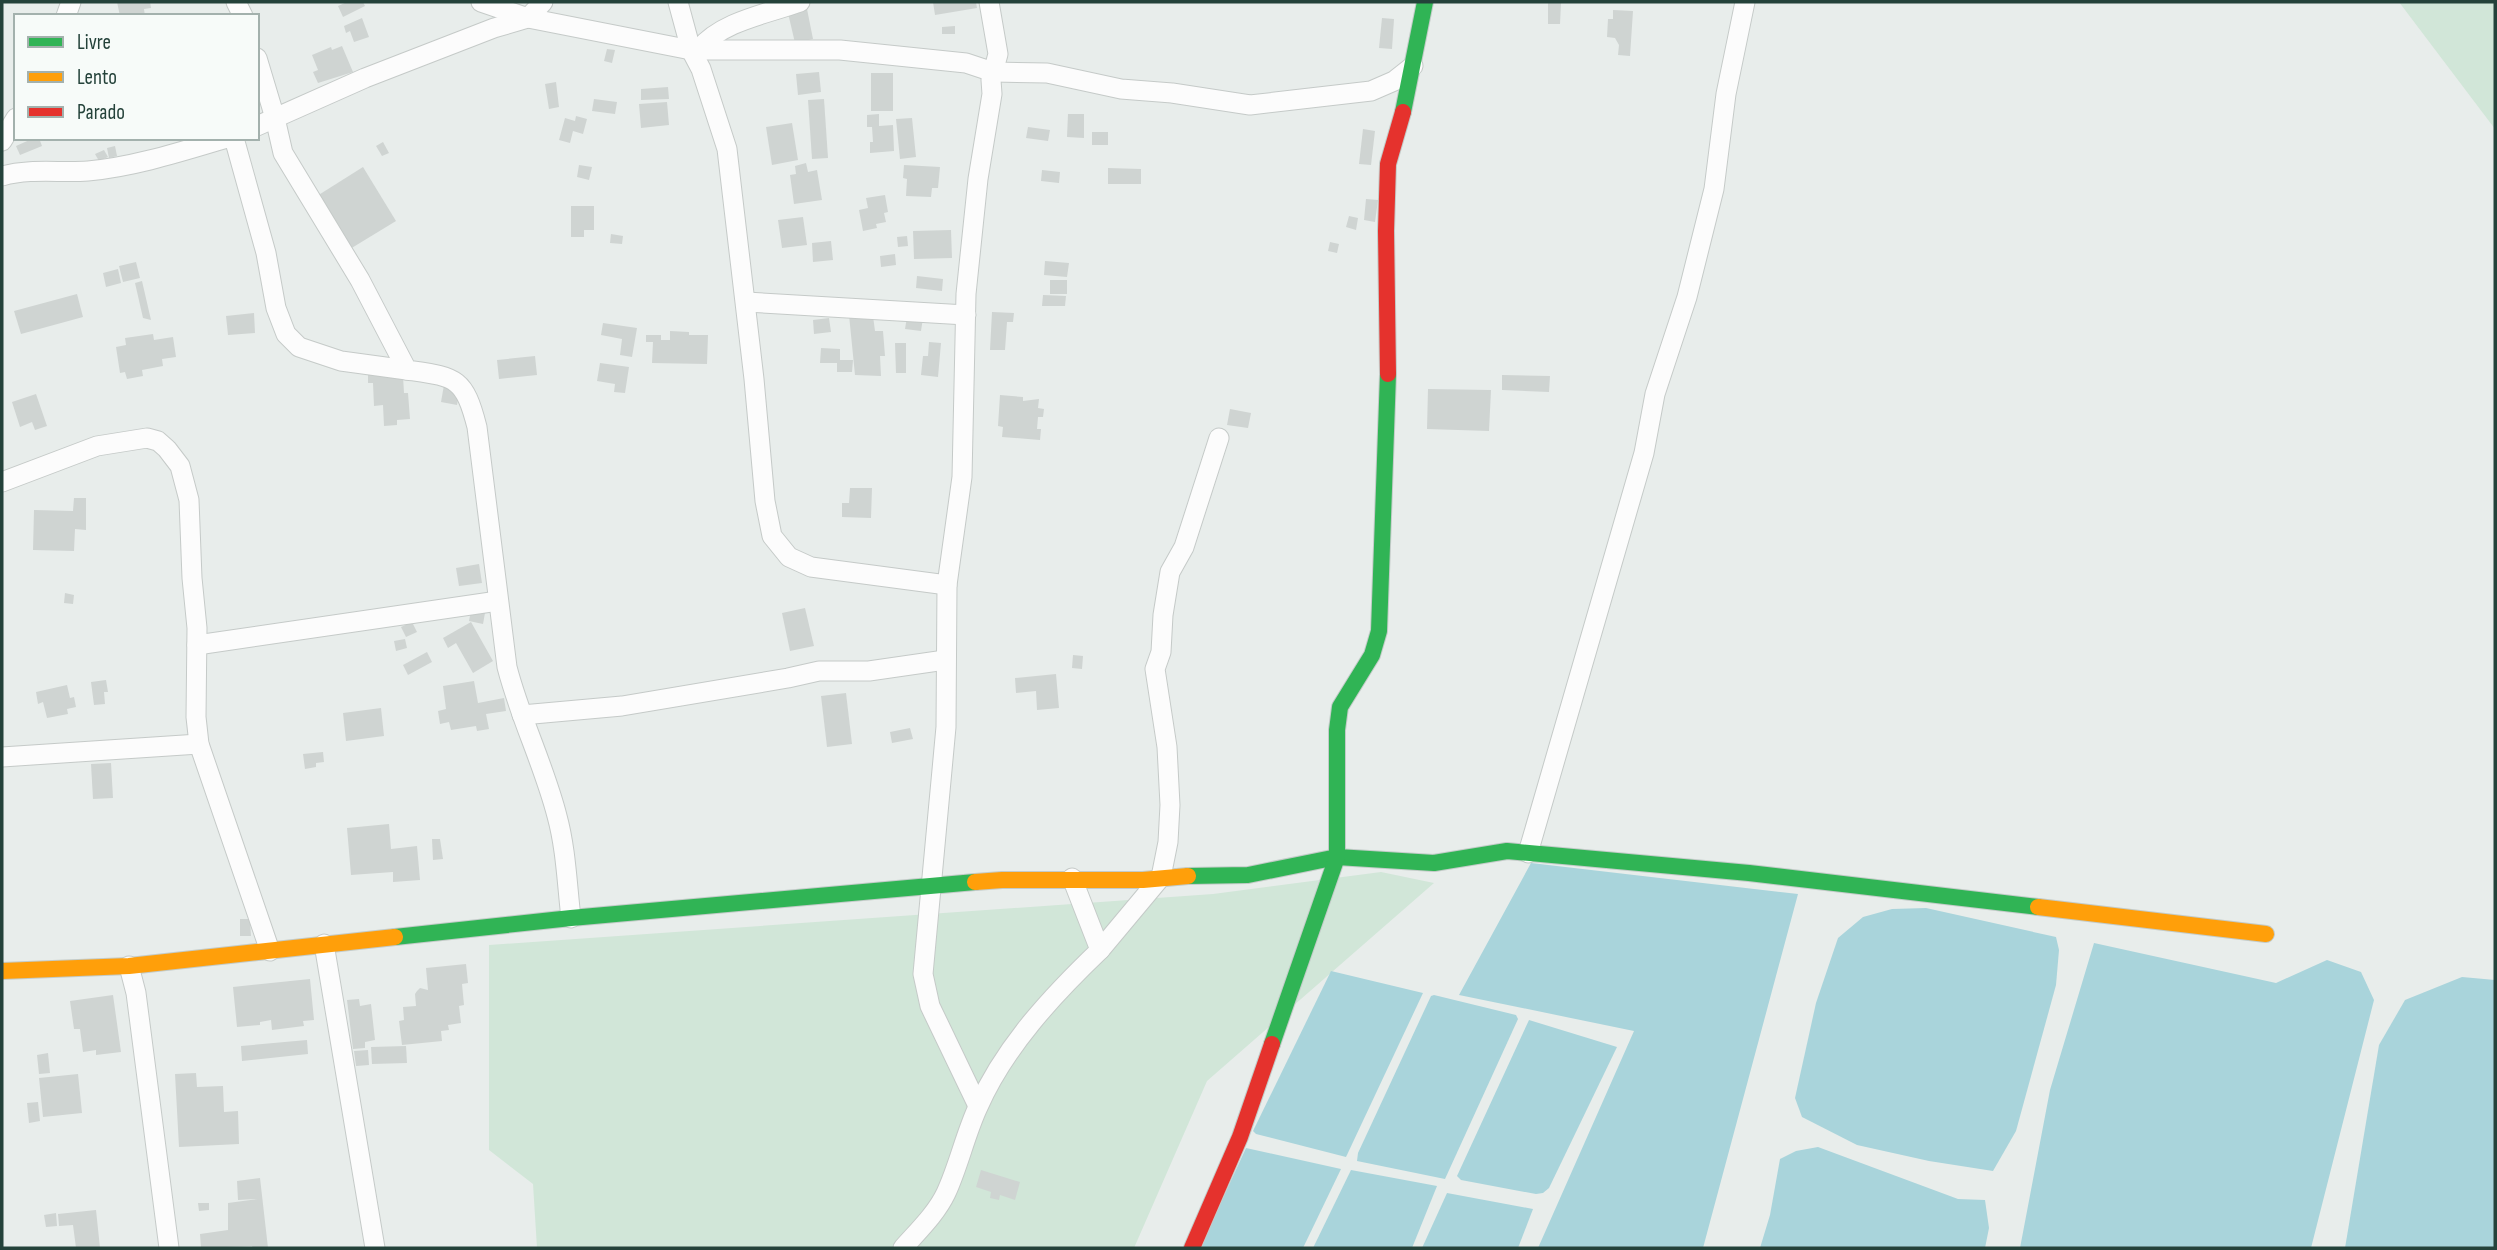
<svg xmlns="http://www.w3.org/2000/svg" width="2497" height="1250" viewBox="0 0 2497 1250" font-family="'Sofia Sans Condensed',sans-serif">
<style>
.green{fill:#d1e6d8}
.water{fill:#a9d4db}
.building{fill:#cfd4d2}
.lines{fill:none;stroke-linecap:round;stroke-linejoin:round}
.street-casing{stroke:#c5cac8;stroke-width:21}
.fast-casing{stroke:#c3cbc8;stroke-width:18}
.slow-casing{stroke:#c3cbc8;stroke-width:18}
.jam-casing{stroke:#c3cbc8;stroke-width:18}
.street{stroke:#fcfcfc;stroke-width:19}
.fast{stroke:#30b455;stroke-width:16}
.slow{stroke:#ff9f0a;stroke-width:16}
.jam{stroke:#e5322d;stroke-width:16}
</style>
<rect width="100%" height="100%" fill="#e8edeb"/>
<!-- green -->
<g class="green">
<path d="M2399 2H2495V129Z"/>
<path d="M1381 872 1434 883 1207 1081 1134 1248H537L533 1184 489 1150V945L1213 894Z"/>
</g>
<!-- water -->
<g class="water">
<path d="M1531 863 1798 894 1703 1248H1538L1634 1031 1459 995Z"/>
<path d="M1926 908 2056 937 2059 950 2056 985 2016 1131 1993 1171 1929 1161 1857 1145 1802 1117 1795 1098 1816 1003 1838 938 1863 917 1892 909Z"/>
<path d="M2094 943 2276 983 2327 960 2361 972 2374 1000 2311 1248H2020L2050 1090Z"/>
<path d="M1331 971 1423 993 1346 1157 1256 1134 1253 1131Z"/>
<path d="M2462 977 2495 980V1248H2345L2379 1045 2405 1000Z"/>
<path d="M1434 995 1516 1015 1518 1019 1445 1179 1357 1161 1358 1153 1431 996Z"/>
<path d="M1529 1020 1617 1047 1549 1188 1543 1193 1536 1194 1461 1180 1457 1176Z"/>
<path d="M1818 1147 1958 1199 1985 1200 1989 1228 1985 1248H1760L1770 1215 1780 1159 1796 1151Z"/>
<path d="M1246 1148 1341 1169 1303 1248H1200Z"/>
<path d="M1351 1170 1437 1186 1412 1248H1313Z"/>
<path d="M1447 1193 1533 1209 1518 1248H1422Z"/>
</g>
<!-- building -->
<g class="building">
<path d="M117 2H150L151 8 144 9 145 16H120Z"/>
<path d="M347 2H363L365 6 343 17 338 6Z"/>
<path d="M933 2H976L977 8 935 15Z"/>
<path d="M1548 3H1561L1560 24H1548Z"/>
<path d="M807 9 813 39 795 43 788 13Z"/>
<path d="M1613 10 1633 11 1630 56 1618 55 1619 45 1615 38 1607 37 1608 19H1613Z"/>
<path d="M362 18 369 37 354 42 350 31 346 33 344 26Z"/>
<path d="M1382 18 1394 19 1392 49 1379 48Z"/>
<path d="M955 26V34H942V27Z"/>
<path d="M342 46 353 72 318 83 313 72 318 70 312 55 331 47 332 50Z"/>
<path d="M607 49 615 50 612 63 604 61Z"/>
<path d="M819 72 821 92 798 95 796 74Z"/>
<rect x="871" y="73" width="22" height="38"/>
<path d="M556 82 559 107 549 109 545 84Z"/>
<path d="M668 87 669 99 641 100V89Z"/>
<path d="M594 99 617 102 615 114 592 111Z"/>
<path d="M824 99 828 158 812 159 808 100Z"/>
<path d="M667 102 669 125 641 128 639 104Z"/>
<path d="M879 114V126L893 125 894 151 870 153V142H873L872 127H867V115Z"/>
<path d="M1068 114H1084V138L1067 137Z"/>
<path d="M576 116 587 119 583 134 573 131 570 143 559 140 565 118 575 121Z"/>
<path d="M912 118 916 157 900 159 896 119Z"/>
<path d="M792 123 798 160 772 165 766 127Z"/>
<path d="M1028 127 1050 130 1048 141 1026 138Z"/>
<path d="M1363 129 1375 131 1371 165 1359 164Z"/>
<rect x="1092" y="132" width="16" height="13"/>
<path d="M34 138H39L42 146 20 155 16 146Z"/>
<path d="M383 142 389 153 382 156 376 146Z"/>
<path d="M115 146 117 156 109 158 107 148Z"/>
<path d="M104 150 108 157 99 161 95 154Z"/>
<path d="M806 163 808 172 817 170 822 200 794 204 790 175 796 174 795 166Z"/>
<path d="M579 165 592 167 589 180 577 177Z"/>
<path d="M904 165 940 167 938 188H932L931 197 906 196 907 179 903 178Z"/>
<path d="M363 167 396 221 350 249 317 196Z"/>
<path d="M1108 168 1141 169V184H1108Z"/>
<path d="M1042 170 1060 172 1059 183 1041 181Z"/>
<path d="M885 195 888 212 884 213 886 222 876 224 877 228 863 231 859 210 868 208 866 198Z"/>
<path d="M1366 199 1378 200 1375 222 1364 220Z"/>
<path d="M571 206H594V230H584V237H571Z"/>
<path d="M1349 216 1358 218 1356 230 1346 227Z"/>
<path d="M803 217 807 245 782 248 778 220Z"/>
<path d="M951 230 952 258 914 259 913 231Z"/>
<path d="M611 234 623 236 622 244 610 243Z"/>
<path d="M907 236 908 246 898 247 897 237Z"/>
<path d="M831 241 833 260 813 262 812 243Z"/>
<path d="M1330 242 1339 244 1337 253 1328 251Z"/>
<path d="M895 254 896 265 881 267 880 256Z"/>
<path d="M1045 261 1069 263 1067 277 1044 275Z"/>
<path d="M136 262 140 278 123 282 119 266Z"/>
<path d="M118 269 121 283 106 287 103 273Z"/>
<path d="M917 276 943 279 942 291 916 288Z"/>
<rect x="1050" y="280" width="17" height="14"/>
<path d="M142 281 151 320 143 318 135 283Z"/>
<path d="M77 294 83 317 21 334 14 311Z"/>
<path d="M1043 295 1066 296 1065 306H1042Z"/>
<path d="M992 312 1014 313 1013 322H1007L1005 350H990Z"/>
<path d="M254 313 255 333 228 335 226 316Z"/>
<path d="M849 315 873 316 875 331H883L885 356H880L881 376 855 375Z"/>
<path d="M907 317 923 318 921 331 905 329Z"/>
<path d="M829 318 831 332 814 334 813 320Z"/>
<path d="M603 323 637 328 632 357 620 355 622 339 601 335Z"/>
<path d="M670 331 689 332V335H708L707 364 652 363 653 342H646V335H661V340H670Z"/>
<path d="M153 334 154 340 173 337 176 357 162 359 163 366 142 370 143 376 127 379 125 372 120 373 116 347 126 345 125 338Z"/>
<path d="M929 342 941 343 938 377 921 375 923 356H928Z"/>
<path d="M895 343H906V373H896Z"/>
<path d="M821 348 840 349V360H853L852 372H837V363H820Z"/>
<path d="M535 356 537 375 499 379 497 360Z"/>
<path d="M600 363 629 367 625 393 614 392 615 384 597 381Z"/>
<path d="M368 371 403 376 404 393H408L410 419 397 420V425L384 426 383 405 374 406 373 383H368Z"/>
<path d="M1502 375 1550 376 1549 392 1502 390Z"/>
<path d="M444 385 460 388 457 405 441 402Z"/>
<path d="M1428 389 1491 390 1489 431 1427 429Z"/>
<path d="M36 394 47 426 35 430 32 422 20 427 12 402Z"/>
<path d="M1000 395 1023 397V401L1039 399 1038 408 1044 409 1043 417H1038L1037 429H1041L1040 440 1002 437 1003 427 998 426Z"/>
<path d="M1230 409 1251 413 1248 428 1227 425Z"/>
<path d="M850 488H872L871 518 842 517V503H849Z"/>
<path d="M74 498H86V530L75 529 74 551 33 550 34 510 73 511Z"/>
<path d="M479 564 482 583 459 586 456 568Z"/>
<path d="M65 593 74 595 73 604 64 603Z"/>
<path d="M805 608 814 646 790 651 782 613Z"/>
<path d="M471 610 485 613 483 624 469 621Z"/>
<path d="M412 622 417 632 406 637 401 627Z"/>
<path d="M471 622 493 661 473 673 456 643 448 648 443 638Z"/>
<path d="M405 639 407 648 396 651 394 641Z"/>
<path d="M427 652 432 662 408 675 403 665Z"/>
<path d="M1073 655 1083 656 1082 669 1072 668Z"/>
<path d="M1056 674 1059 708 1037 710 1036 691 1016 693 1015 678Z"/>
<path d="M106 680 108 692H104L105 704 94 705 91 682Z"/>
<path d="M474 681 478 703 504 698 506 711 486 714 489 729 477 731 476 726 451 730 449 722 440 724 438 711 446 709 443 686Z"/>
<path d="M67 685 70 698 74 697 76 707 67 709 68 714 47 718 43 702 38 704 36 692Z"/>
<path d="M846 693 852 744 827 747 821 696Z"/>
<path d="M381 708 384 736 346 741 343 713Z"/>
<path d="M910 728 913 739 892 743 890 732Z"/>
<path d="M323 752 324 762 316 763V767L305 769 303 754Z"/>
<path d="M111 763 113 798 93 799 91 764Z"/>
<path d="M389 824 391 849 417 846 420 880 393 882V872L351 875 347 828Z"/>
<path d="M432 839H440L443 859 433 860Z"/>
<path d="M240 919H250L251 936H240Z"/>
<path d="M466 964 468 983 462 984 464 1005 459 1006 461 1023 448 1025 449 1030 441 1031 442 1041 402 1045 399 1021 404 1020 403 1007 416 1006 415 994 417 991 420 988 428 990 426 968Z"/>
<path d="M310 979 314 1020 303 1021 304 1026 272 1030 271 1020 260 1022V1025L237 1027 233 987Z"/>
<path d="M113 995 121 1052 96 1055V1050L83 1052 80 1029H74L70 1001Z"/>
<path d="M359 999 360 1006 371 1004 375 1040 365 1042V1048L353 1049 347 1000Z"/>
<path d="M307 1040 308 1054 242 1061 241 1046Z"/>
<path d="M406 1046 407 1063 372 1064 371 1047Z"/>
<path d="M368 1050 369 1065 356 1066 354 1051Z"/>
<path d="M48 1053 50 1073 39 1074 37 1055Z"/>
<path d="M196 1073 197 1087 223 1086 224 1112 238 1111 239 1144 179 1147 175 1074Z"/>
<path d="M78 1074 82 1113 43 1117 39 1078Z"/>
<path d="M38 1102 40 1121 29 1123 27 1103Z"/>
<path d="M981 1170 1020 1182 1015 1200 1000 1195 999 1200 990 1198 991 1192 976 1187Z"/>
<path d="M260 1178 268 1248H253L252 1246 201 1248 200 1234 228 1230V1203L258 1199 238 1200 237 1181Z"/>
<path d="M198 1203H209V1210L199 1211Z"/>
<path d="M96 1210 100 1248H76L73 1225 59 1226 58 1214Z"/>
<path d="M56 1213 57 1226 46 1227 44 1215Z"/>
</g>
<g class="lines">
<!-- street casing -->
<g class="street-casing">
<g id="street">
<path d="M236 2 243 16"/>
<path d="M481 2 528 18 691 50H840L966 63 993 72 1047 73 1121 89 1172 93 1250 105 1371 91 1394 81 1413 66"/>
<path d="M678 2 691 50 701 69 727 149 754 379 765 501 772 536 789 557 811 567 947 585"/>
<path d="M66 16 71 2"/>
<path d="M699 49C722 21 767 14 800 2"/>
<path d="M257 58 275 118 283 153 360 280 407 370C455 377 464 376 477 427L507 667C520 718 544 765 557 816 566 849 567 884 571 918"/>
<path d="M257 126 365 78 494 28 528 18 543 2"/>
<path d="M234 138 266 253 276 308 286 334 299 347 341 361 407 370"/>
<path d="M2 141 16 118"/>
<path d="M2 176C31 168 59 173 88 171 134 167 183 151 227 138"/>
<path d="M746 302 966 315"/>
<path d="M2 482 97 446 147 438 158 441 167 449 180 466 189 500 192 578 197 628 196 717 199 744 270 951"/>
<path d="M197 645 498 601"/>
<path d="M522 715 622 706 788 678 819 671H869L945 660"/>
<path d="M2 757 199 744"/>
<path d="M1528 853 1644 453 1655 394 1687 297 1714 189 1726 94 1745 2"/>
<path d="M324 944 375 1248"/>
<path d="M1100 950 1161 877 1168 842 1170 805 1167 747 1155 669 1161 652 1163 615 1170 572 1184 547 1219 438"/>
<path d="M129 966 136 993 169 1248"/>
<path d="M978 1106 930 1006 923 974 946 727 947 585 962 477 966 294 978 179 992 94 991 80 998 54 989 2"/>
<path d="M903 1248C918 1231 936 1214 946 1193 959 1165 965 1135 978 1107 1005 1046 1053 995 1100 950L1072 878"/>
</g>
</g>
<!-- fast casing -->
<g class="fast-casing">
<g id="fast">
<path d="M1403 112 1425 2"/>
<path d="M1188 876 1248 875 1337 857 1434 863 1507 851 1749 873 2038 907"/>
<path d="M395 937 571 918 975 882"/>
<path d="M1272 1044 1337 857V730L1340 707 1372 655 1379 631 1388 374"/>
</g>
</g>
<!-- slow casing -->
<g class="slow-casing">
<g id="slow">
<path d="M975 882 1002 880H1143L1188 876"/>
<path d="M2038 907 2266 934"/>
<path d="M2 971 129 966 395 937"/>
</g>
</g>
<!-- jam casing -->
<g class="jam-casing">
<g id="jam">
<path d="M1388 374 1386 231 1388 164 1403 112"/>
<path d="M1192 1248 1240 1137 1272 1044"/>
</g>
</g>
<!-- street -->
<use href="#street" class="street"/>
<!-- fast -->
<use href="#fast" class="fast"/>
<!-- slow -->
<use href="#slow" class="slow"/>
<!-- jam -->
<use href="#jam" class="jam"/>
</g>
<!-- border -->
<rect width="2497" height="1250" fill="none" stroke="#24423a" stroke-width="7"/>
<!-- legend -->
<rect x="14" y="14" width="245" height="126" fill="#f7fbf9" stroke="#a3b1ad" stroke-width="2"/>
<rect x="28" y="37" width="35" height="10" fill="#30b455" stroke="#a3b1ad" stroke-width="2"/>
<text x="77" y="49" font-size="21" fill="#24423a">Livre</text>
<rect x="28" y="72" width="35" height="10" fill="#ff9f0a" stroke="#a3b1ad" stroke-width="2"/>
<text x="77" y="84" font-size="21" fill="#24423a">Lento</text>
<rect x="28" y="107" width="35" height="10" fill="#e5322d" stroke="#a3b1ad" stroke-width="2"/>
<text x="77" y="119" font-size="21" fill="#24423a">Parado</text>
</svg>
